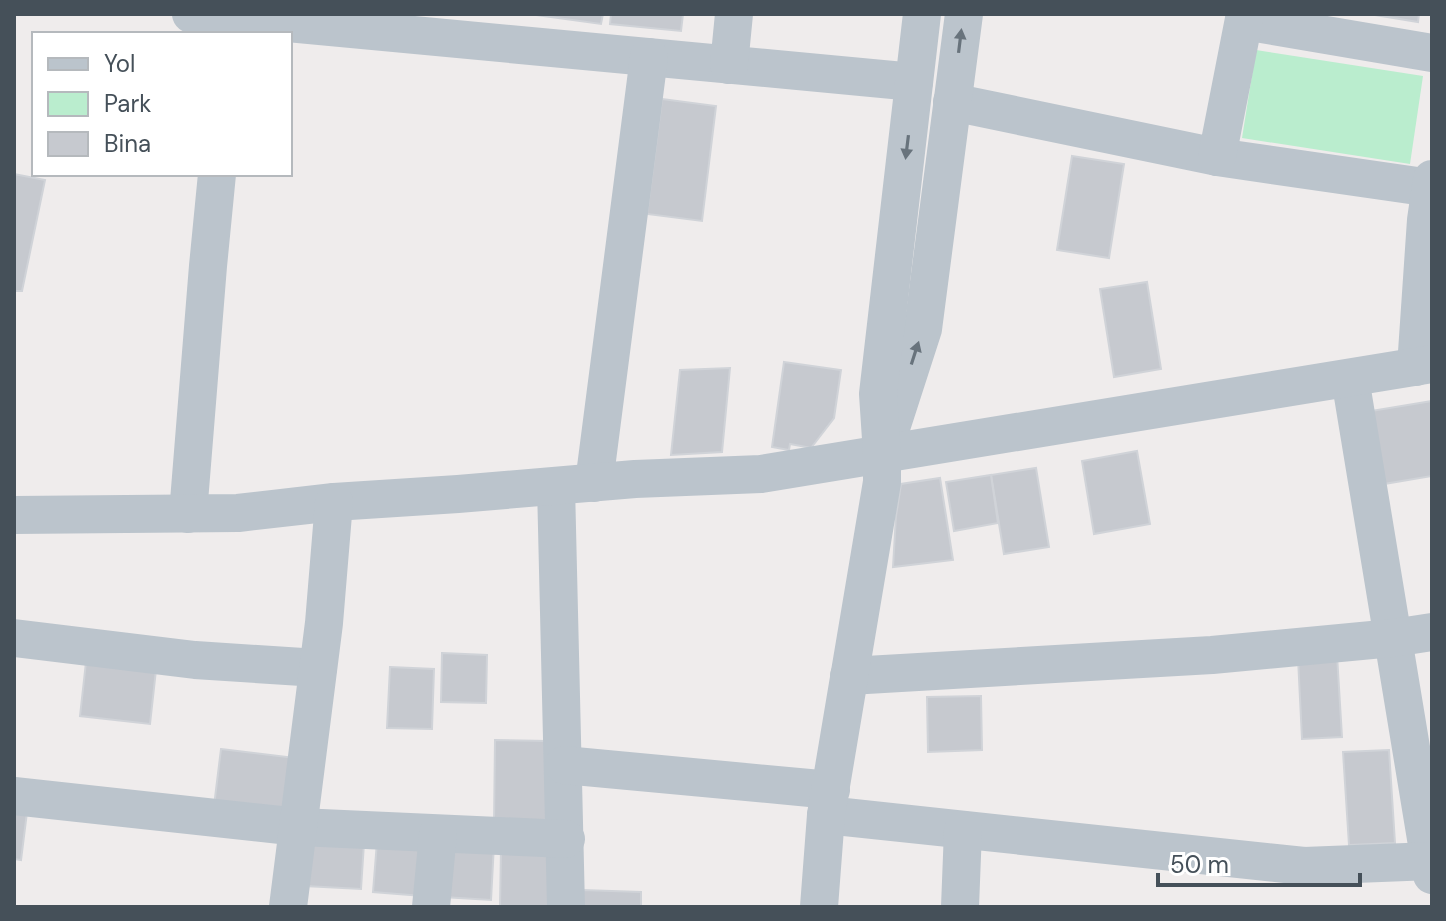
<svg xmlns="http://www.w3.org/2000/svg" width="1446" height="921" viewBox="0 0 1446 921" font-family="'DM Sans',sans-serif">
<style>
.park{fill:#baedce}
.building{fill:#c6c9cf;stroke:#d0d3d8;stroke-width:2}
.lines{fill:none;stroke-linecap:round;stroke-linejoin:round}
.minor{stroke:#bbc4cc;stroke-width:38}
.oneway{fill:#68737c}
</style>
<rect width="100%" height="100%" fill="#efecec"/>
<!-- park -->
<path class="park" d="M1256 50 1423 76 1410 164 1242 138Z"/>
<!-- building -->
<g class="building">
<path d="M529 14H603L601 24Z"/>
<path d="M611 14H683L681 31 610 24Z"/>
<path d="M1369 14H1419L1418 22Z"/>
<path d="M662 99 716 106 702 221 647 214Z"/>
<path d="M1072 156 1124 164 1109 258 1057 250Z"/>
<path d="M14 174 45 180 22 291H14Z"/>
<path d="M1147 282 1161 369 1114 377 1100 289Z"/>
<path d="M784 362 841 370 834 418 811 448 790 444 789 450 772 447Z"/>
<path d="M730 368 722 452 671 455 680 370Z"/>
<path d="M1432 401V476L1384 484 1371 411Z"/>
<path d="M1137 451 1150 524 1094 534 1082 461Z"/>
<path d="M1036 468 1049 547 1004 554 991 475Z"/>
<path d="M991 475 998 523 954 531 946 482Z"/>
<path d="M940 478 953 560 893 567 896 516 901 484Z"/>
<path d="M442 653 487 655 486 703 441 702Z"/>
<path d="M1337 655 1342 737 1302 739 1298 658Z"/>
<path d="M86 662 156 670 150 724 80 716Z"/>
<path d="M390 667 434 669 432 729 387 728Z"/>
<path d="M981 696 982 750 928 752 927 697Z"/>
<path d="M495 740 547 741 546 826 494 825Z"/>
<path d="M221 749 296 758 288 816 214 806Z"/>
<path d="M1389 750 1395 843 1349 845 1343 752Z"/>
<path d="M14 802 28 804 21 860 14 859Z"/>
<path d="M308 839 364 843 361 889 305 886Z"/>
<path d="M447 841 494 844 491 900 443 897Z"/>
<path d="M377 842 426 846 422 896 373 892Z"/>
<path d="M501 849H550V907H500Z"/>
<path d="M582 890 641 892V907H582Z"/>
</g>
<g class="lines">
<!-- minor -->
<g class="minor">
<path d="M191 14 914 82"/>
<path d="M1244 21 1432 53"/>
<path d="M729 65 734 14"/>
<path d="M952 102 1217 157 1431 188"/>
<path d="M1217 157 1245 14"/>
<path d="M1416 367 1426 220 1432 179"/>
<path d="M1350 378 1432 875"/>
<path d="M891 428 923 329 964 14"/>
<path d="M594 483 649 57"/>
<path d="M556 486 566 907"/>
<path d="M188 514 208 266 217 174"/>
<path d="M14 515 238 513 334 502 458 494 635 479 761 474 1432 364"/>
<path d="M14 638 195 660 318 668"/>
<path d="M849 676 1212 655 1393 638 1432 632"/>
<path d="M564 765 831 790"/>
<path d="M14 796 299 827 566 839"/>
<path d="M826 815 1304 866 1432 861"/>
<path d="M288 907 324 623 334 502"/>
<path d="M431 907 438 834"/>
<path d="M819 907 826 815 882 482V454L878 394 922 14"/>
<path d="M960 907 963 830"/>
</g>
</g>
<!-- one-way arrows -->
<defs><path id="oneway-solid" d="M-6-.8H1V-3.2L6.5 0L1 3.2V.8H-6Z" transform="scale(2)"/></defs>
<g class="oneway">
<use href="#oneway-solid" transform="translate(960 41) rotate(-83)"/>
<use href="#oneway-solid" transform="translate(907 147) rotate(97)"/>
<use href="#oneway-solid" transform="translate(915 353) rotate(-72)"/>
</g>
<!-- border -->
<rect width="1446" height="921" fill="none" stroke="#455059" stroke-width="32"/>
<!-- legend -->
<rect x="32" y="32" width="260" height="144" fill="#ffffff" stroke="#b5b9bd" stroke-width="2"/>
<rect x="48" y="58" width="40" height="12" fill="#bbc4cc" stroke="#b5b9bd" stroke-width="2"/>
<text x="104" y="72" font-size="24" fill="#455059">Yol</text>
<rect x="48" y="92" width="40" height="24" fill="#baedce" stroke="#b5b9bd" stroke-width="2"/>
<text x="104" y="112" font-size="24" fill="#455059">Park</text>
<rect x="48" y="132" width="40" height="24" fill="#c6c9cf" stroke="#b5b9bd" stroke-width="2"/>
<text x="104" y="152" font-size="24" fill="#455059">Bina</text>
<!-- scale -->
<path d="M1158 873v12h202v-12" fill="none" stroke="#455059" stroke-width="4"/>
<text x="1170" y="873" font-size="24" fill="#455059" stroke="#ffffff" stroke-width="6" paint-order="stroke">50 m</text>
</svg>
